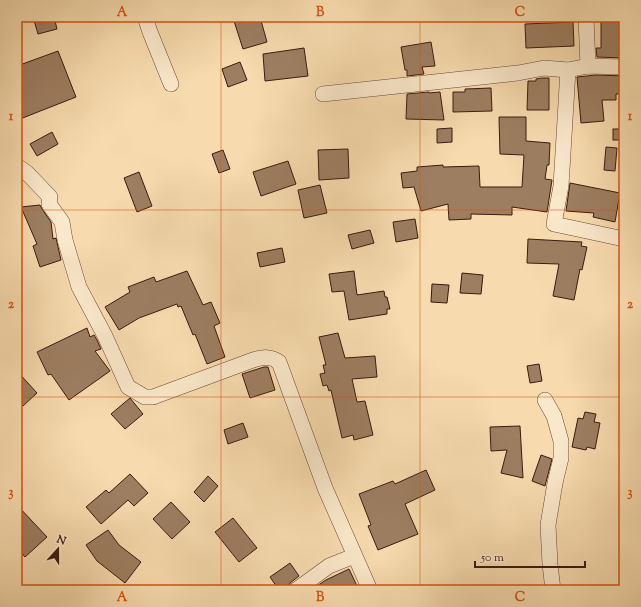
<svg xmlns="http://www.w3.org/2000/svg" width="641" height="607" viewBox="0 0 641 607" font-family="'Sorts Mill Goudy',serif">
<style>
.building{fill:#9d7e61;stroke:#3b1a0e}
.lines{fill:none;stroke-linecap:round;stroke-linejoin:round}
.street-casing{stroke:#6a4a36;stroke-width:16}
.street{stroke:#fae8ca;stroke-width:15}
.grid{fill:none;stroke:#d7530c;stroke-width:1;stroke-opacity:0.55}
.neatline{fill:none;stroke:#d7530c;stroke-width:1.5}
.grid-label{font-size:13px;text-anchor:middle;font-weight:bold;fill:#d7530c}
</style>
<rect width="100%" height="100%" fill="#f7dbae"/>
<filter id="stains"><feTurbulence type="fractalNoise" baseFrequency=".005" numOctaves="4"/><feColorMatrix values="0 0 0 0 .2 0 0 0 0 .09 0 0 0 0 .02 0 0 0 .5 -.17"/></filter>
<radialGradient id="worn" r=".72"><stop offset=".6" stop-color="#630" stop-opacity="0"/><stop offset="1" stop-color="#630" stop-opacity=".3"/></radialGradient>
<!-- building -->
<g class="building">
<path d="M33 17H54L57 29 38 34Z"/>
<path d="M249 17H260L267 42 243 49 234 21Z"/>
<path d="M601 17H624V58L597 57 596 48H601Z"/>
<path d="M573 22 574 46 526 48 525 24Z"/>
<path d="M431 42 435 66 422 67 424 74 407 76V70H405L401 47Z"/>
<path d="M304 48 308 76 265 81 263 54Z"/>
<path d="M58 51 76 97 20 119 17 110V66Z"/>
<path d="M240 62 247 80 228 87 222 69Z"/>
<path d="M596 75 624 76V94H616V100H602L604 121 581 123 577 77Z"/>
<path d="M542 78H549V110H527L528 81H536V79Z"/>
<path d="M491 88 492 111 453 112V92H465V89Z"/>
<path d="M429 92V93L440 92 444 120 406 119 407 94Z"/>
<path d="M499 117H526V141L550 143 549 165H547L545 179 552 180 547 212 512 207V215L471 214V219L449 220 448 204 421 211 414 187 403 188 401 173 417 171V167L443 165V167L479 166 480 187H522L524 155 500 154Z"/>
<path d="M452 128V142L437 143V129Z"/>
<rect x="613" y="129" width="11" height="11"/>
<path d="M52 132 58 144 37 156 30 144Z"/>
<path d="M606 147 617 148 615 171 604 170Z"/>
<path d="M348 149 349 178 319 180 318 150Z"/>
<path d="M223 150 230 169 219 173 212 154Z"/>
<path d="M288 161 296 184 261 196 253 172Z"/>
<path d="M139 172 152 206 137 212 124 178Z"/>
<path d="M570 183 620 193 615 222 593 217 594 213 566 211Z"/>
<path d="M320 185 327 213 304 218 298 190Z"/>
<path d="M40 205 42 209 51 222 53 239 56 238 61 260 40 267 33 246 37 244 21 207Z"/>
<path d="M415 219 418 238 396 242 393 222Z"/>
<path d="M370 230 374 243 352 249 348 235Z"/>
<path d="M528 239 582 242 581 246 587 247 582 270 580 269 574 300 553 296 559 264 527 263Z"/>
<path d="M282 248 285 262 260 267 257 253Z"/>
<path d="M187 271 203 305 211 302 220 323 214 326 225 357 207 364 195 334 193 335 181 306 178 307 177 304 139 318 119 330 105 307 130 292 128 287 154 277 156 282Z"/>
<path d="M354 271 357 295 384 291 385 297H387L390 309H387V314L349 320 344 291 332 292 329 274Z"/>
<path d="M462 273 483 275 481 294 460 293Z"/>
<path d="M432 284 449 285 447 303 431 302Z"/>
<path d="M87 328 90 337 94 335 97 340 101 349 95 351 110 371 69 400 51 374 48 375 37 352Z"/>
<path d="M338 333 345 358 375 356 377 377 352 379 357 402 365 401 373 435 354 440 353 435 342 438 331 390 329 391 327 385 323 386 320 374 325 373 323 365H326L319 337Z"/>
<path d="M539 364 542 381 530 383 527 366Z"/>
<path d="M264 367H268L275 390 250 398 242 374Z"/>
<path d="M17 371 37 393 23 406 17 399Z"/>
<path d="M130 398 143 414 125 429 111 414Z"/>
<path d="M585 412 596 414 594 422 600 423 595 449 587 447 586 450 572 447 578 418 583 419Z"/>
<path d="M243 423 248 437 228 444 224 430Z"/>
<path d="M520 426 523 478 501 473 507 450 491 451 490 427Z"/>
<path d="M541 455 552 459 545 486 532 481Z"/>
<path d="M426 470 435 490 405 504 418 534 378 550 368 526 371 525 359 494 393 481 395 484Z"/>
<path d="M130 474 148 493 134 506 128 500 101 524 86 507 106 490 109 493Z"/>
<path d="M208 476 218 486 204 502 194 492Z"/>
<path d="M171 502 190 522 172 539 153 519Z"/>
<path d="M17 505 47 537 25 557 17 548Z"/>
<path d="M233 518 257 548 239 562 215 532Z"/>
<path d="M108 530 119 545 141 562 125 583 97 561 86 545Z"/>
<path d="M290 563 299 576 290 583 287 590H279L270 577Z"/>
<path d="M349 569 357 586 348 590H311L326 580Z"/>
</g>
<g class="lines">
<!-- street casing -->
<g class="street-casing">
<g id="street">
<path d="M145 17 150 32 171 84"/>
<path d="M586 17 588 66"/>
<path d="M568 70 561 186 554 224 624 239"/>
<path d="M323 94 518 73 544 68 568 70 588 66 624 67"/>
<path d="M17 166 27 173 50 197 49 204 62 222 65 240 79 287 105 336 128 387 145 397H153L253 360C264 357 270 356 279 362L325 488 370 590"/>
<path d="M545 400 554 416 561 441V458L555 483 548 525 550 564 553 590"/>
<path d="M296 590 329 566 354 556"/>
</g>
</g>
<!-- street -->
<use href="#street" class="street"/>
</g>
<!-- grid -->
<path class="grid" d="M221 17V590M420 17V590M17 210H624M17 397H624"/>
<!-- margin -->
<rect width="641" height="607" fill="none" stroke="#f7dbae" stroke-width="44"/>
<!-- north arrow -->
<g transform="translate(58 549) rotate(21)" stroke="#fae8ca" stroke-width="3" paint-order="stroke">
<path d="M0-3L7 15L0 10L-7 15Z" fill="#3b1a0e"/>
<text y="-6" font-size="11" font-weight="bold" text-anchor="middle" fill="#3b1a0e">N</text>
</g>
<!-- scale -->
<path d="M475 561v6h110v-6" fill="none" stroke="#3b1a0e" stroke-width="2"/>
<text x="481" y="561" font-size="12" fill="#3b1a0e" stroke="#fae8ca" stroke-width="3" paint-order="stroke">50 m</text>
<rect x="22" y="22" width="597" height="563" class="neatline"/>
<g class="grid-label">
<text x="122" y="16">A</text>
<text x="320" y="16">B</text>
<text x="520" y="16">C</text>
<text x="11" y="120">1</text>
<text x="630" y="120">1</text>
<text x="11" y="308">2</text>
<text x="630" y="308">2</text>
<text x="11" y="496">3</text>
<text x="630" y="496">3</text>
<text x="122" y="601">A</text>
<text x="320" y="601">B</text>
<text x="520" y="601">C</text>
</g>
<rect width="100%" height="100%" filter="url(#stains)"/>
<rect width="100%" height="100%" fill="url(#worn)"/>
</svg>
